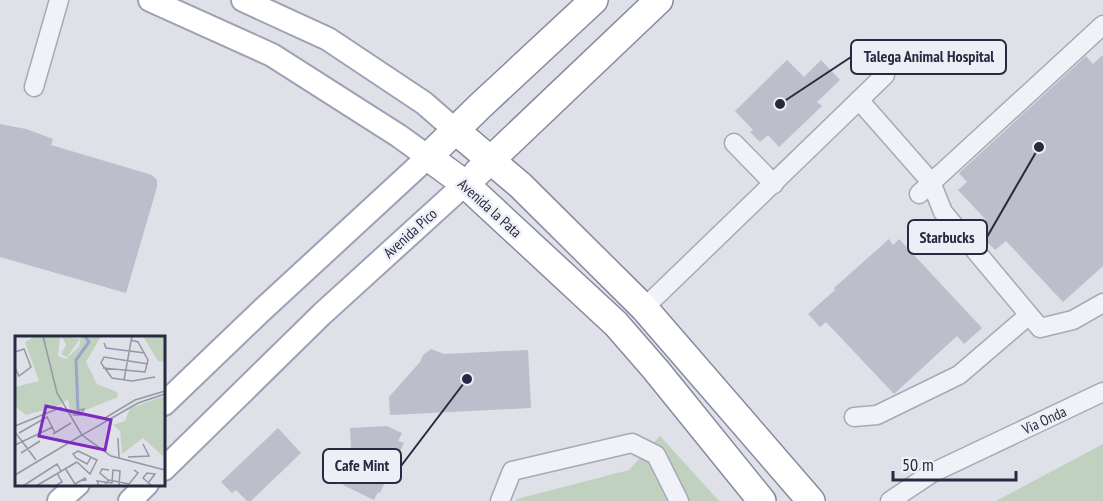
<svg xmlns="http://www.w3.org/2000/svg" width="1103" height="501" viewBox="0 0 1103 501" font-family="'PT Sans Narrow',sans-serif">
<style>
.green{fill:#c0d2bf}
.building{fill:#bcbecb}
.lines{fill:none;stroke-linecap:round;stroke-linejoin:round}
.minor-casing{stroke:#a8a9b6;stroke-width:21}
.major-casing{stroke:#9ea1b4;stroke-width:26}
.highway-casing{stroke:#868a9f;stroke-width:30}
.minor{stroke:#f1f2f7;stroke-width:18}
.major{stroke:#fff;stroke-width:22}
.highway{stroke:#fff;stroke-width:27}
.labels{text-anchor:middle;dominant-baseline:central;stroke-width:5;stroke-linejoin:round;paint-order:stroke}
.street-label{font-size:15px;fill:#272a40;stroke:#eeeff6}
.inset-river{fill:none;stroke:#99a5c9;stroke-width:3}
.inset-road{fill:none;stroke:#9597a5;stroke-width:1.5}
.view{fill:#7b2cbf;fill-opacity:0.15;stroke:#7b2cbf;stroke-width:3}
.inset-edge{fill:none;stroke:#272a40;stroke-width:3}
.leader{fill:none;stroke:#272a40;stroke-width:2}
.callout-dot{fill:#272a40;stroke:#eeeff6;stroke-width:2}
.callout{fill:#eeeff6;stroke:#272a40;stroke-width:2}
.callout-label{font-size:16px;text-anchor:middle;font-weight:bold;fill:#272a40}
</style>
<rect width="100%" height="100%" fill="#dfe0e8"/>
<!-- green -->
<g class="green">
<path d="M660 436 719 501H516L517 499 629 470Z"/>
<path d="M1103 444V501H996Z"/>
</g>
<!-- building -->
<g class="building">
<path d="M1103 55V266L1063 302 1006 241 995 250 976 230 986 220 958 190 967 182 959 173 1086 56 1093 64Z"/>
<path d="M787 60 804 77 821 60 840 80 817 102 822 106 779 147 768 135 760 142 750 132 753 130 735 111Z"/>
<path d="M0 124 26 129 53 139 51 145 152 175 157 180V187L126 293 0 257Z"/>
<path d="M889 239 893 245 899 239 982 328 964 344 957 336 894 394 826 322 820 327 808 314 835 290 834 288Z"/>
<path d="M431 349 444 354 528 350 531 408 390 415 389 397 420 362 423 355Z"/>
<path d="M387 426 402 433 398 441 404 443 380 493 378 492 374 500 343 485 352 468 350 428Z"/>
<path d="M278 428 301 453 251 501H247L236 490 232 493 221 482Z"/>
</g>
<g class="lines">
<!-- minor casing -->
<g class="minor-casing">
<g id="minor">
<path d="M34 87 59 0"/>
<path d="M859 100 931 182 943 212 1040 328 1073 320 1103 303"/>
<path d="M734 143 774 184"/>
<path d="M919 194 1103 25"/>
<path d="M644 308 885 75"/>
<path d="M854 417 877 415 959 375 1029 315"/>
<path d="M500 501 512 471 632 443 656 455 679 501"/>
<path d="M890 501 932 473 1103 392"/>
</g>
</g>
<!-- major casing -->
<g class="major-casing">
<g id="major">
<path d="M150 0 272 55 399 136 428 157 260 312 164 404"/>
<path d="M243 0 328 39 424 103 455 130"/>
<path d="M164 469 322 314 465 184"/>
<path d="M59 501 78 484"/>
<path d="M130 501 147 484"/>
</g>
</g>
<!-- highway casing -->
<g class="highway-casing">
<g id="highway">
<path d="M594 0 479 107 428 157 465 184 616 324 656 370 762 501"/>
<path d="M455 130 520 185 644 308 811 501"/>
<path d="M477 173 659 0"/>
</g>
</g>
<!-- minor -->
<use href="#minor" class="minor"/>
<!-- major -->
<use href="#major" class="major"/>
<!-- highway -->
<use href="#highway" class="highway"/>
</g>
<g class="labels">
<!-- street labels -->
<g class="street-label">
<text transform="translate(490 208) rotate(42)">Avenida la Pata</text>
<text transform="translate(410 233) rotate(-42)">Avenida Pico</text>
<text transform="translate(1044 420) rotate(-25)">Via Onda</text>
</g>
</g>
<!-- overview -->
<g transform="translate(15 336)">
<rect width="150" height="150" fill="#dfe0e8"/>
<path d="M21 0H45L43 20 51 23 64 11 66 0H86L71 26 82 48 102 56 103 61 56 80 53 63 43 70 11 79 0 70V51L24 45 10 6ZM47 0 65 3 52 21 46 18 51 9ZM128 0H150V50L149 26 143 25ZM150 60V122L128 102 107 118 105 95 98 89 110 85 115 72Z" fill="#c0d2bf"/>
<path class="inset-river" d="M63 76 61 24 74 6 70 0"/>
<path class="inset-road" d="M89 7 91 12 130 17M0 16 9 13 16 31 4 40 0 32M133 28 89 21 86 27 97 42 117 45 140 41M88 32 130 36 133 24 123 6 116 4M109 44 117 0M150 58 123 67 67 99 96 120 150 134M58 79H66L69 73 64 74M90 82 120 64 150 55M0 90 47 71M0 96 21 124M4 97 32 81 40 97M38 98 56 87M103 102 104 122M0 109 38 91M63 115 76 121 72 128 61 122 58 118ZM6 117 25 105M113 121 134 120 128 108M62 126 75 138 82 124 75 121M50 132 60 148M0 139 67 99 42 57 28 0M93 144 85 137 87 133 94 134M134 146 140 138 132 137 128 142 137 150M60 148 70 142 71 144 64 145M90 148 94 144 114 148 123 137 119 134M8 150 42 128 46 135M21 150 62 126M40 150 47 146 42 137M84 150 82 145 97 147 98 134 105 135 104 150"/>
<path class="view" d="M31 70 96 84 90 114 24 100Z"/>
<rect width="150" height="150" class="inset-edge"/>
</g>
<!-- callouts -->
<path class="leader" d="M780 104L851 57M1039 147L987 237M467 379L401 466"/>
<g class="callout-dot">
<circle cx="780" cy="104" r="6"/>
<circle cx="1039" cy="147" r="6"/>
<circle cx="467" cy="379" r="6"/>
</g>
<g class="callout">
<rect x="851" y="40" width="155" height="34" rx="6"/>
<rect x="908" y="220" width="79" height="34" rx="6"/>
<rect x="323" y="449" width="78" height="34" rx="6"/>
</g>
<g class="callout-label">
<text x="929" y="62">Talega Animal Hospital</text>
<text x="947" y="243">Starbucks</text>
<text x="362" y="471">Cafe Mint</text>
</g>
<!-- scale -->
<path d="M893 471v9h123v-9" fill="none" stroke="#272a40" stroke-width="3"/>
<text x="902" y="471" font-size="18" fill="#272a40" stroke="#eeeff6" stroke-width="4.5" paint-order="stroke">50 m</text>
</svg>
